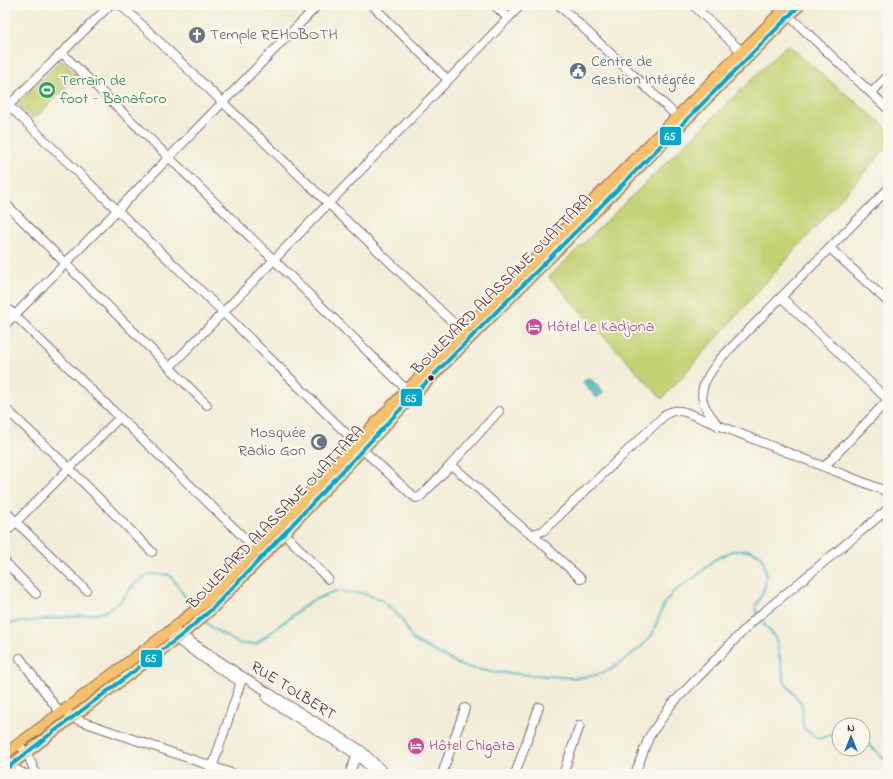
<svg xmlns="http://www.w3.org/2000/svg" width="893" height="779" viewBox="0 0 893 779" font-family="'Indie Flower',sans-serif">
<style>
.green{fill:#c2d173;stroke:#86784f}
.water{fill:#4ab8c3;stroke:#4a6c77}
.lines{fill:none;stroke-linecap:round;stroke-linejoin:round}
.stream{stroke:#4ab8c3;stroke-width:2}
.minor-casing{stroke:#856768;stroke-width:10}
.major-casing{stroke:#856768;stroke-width:12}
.minor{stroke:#fff;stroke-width:8}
.major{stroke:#f6c16b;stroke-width:10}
.bus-1-casing{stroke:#fbf7ec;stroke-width:7}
.bus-1{stroke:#00a9ce;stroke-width:4}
.bus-dot{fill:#4a1f2b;stroke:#fbf7ec;stroke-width:1.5}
.labels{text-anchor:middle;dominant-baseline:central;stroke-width:4;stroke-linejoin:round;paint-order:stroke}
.worship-label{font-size:16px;fill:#5b616d;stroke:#fbf7ec;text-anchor:start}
.service-label{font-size:16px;fill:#4e5e75;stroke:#fbf7ec;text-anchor:start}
.leisure-label{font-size:16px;fill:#27864d;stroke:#fbf7ec;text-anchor:start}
.street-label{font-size:16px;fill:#4a1f2b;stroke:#fbf7ec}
.hotel-label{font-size:16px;fill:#b23c85;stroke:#fbf7ec;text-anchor:start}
.line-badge{stroke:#fbf7ec;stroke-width:1.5}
.badge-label{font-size:11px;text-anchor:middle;font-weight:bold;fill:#fff}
</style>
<rect width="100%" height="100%" fill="#fbf7ec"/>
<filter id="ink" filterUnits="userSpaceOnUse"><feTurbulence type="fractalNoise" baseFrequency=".025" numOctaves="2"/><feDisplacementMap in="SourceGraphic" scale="8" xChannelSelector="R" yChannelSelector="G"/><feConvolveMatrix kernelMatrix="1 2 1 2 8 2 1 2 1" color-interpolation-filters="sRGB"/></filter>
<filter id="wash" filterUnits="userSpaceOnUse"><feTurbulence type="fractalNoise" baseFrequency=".012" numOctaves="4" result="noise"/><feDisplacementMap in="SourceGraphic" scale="16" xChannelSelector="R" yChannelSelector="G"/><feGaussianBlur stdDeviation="0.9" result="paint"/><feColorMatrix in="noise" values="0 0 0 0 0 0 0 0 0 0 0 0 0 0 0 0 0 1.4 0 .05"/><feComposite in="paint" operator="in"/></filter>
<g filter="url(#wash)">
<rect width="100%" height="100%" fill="#f2edd8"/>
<!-- green -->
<g class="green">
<path d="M787 45 888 129V146L662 399 549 277Z"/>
<path d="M61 60 77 76 34 119 16 105Z"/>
</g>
<!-- water -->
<path class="water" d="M589 377 604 392 597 398 582 383Z"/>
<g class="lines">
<!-- stream -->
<g class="stream">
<path d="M759 618 776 639 785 683 802 704 803 728 818 739 828 736 839 727"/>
<path d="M204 620 212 628 240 644H256L311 601 336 591 361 593 381 599 401 618 413 640 462 666 491 672 576 678 596 675 612 669 641 647 652 635 664 604 673 592 697 576 714 560 732 551 750 550 762 556C769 578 767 588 755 607L757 614"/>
<path d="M5 624 102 613 121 601 135 583 150 574 170 575 193 608"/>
<path d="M842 725 844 724 846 725"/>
<path d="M863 739 888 762"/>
</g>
</g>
</g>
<g filter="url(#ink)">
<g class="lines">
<!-- minor casing -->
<g class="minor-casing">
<g id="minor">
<path d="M121 5 466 335"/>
<path d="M372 5 448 80"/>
<path d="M494 5 508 18"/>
<path d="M559 5 681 120"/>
<path d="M693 5 741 51"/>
<path d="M785 12 888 109"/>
<path d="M62 53 411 394"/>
<path d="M871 93 888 76"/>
<path d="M5 102 223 312 362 449 411 494 416 498 420 497 447 469 449 467 455 468 526 531 532 534 581 579"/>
<path d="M6 108 110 5"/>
<path d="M5 203 207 405"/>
<path d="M830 248 888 302"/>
<path d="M781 297 888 400"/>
<path d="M5 306 263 556"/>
<path d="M5 325C110 219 213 111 318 5"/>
<path d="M170 367 521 5"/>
<path d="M5 408 69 468 152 552"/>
<path d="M718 426C714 419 707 412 704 404 697 387 711 372 720 359L888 189"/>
<path d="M449 467 499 411"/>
<path d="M824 467 888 400"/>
<path d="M5 511 86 590"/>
<path d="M5 533 119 418"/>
<path d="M284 533 328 579"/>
<path d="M532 534 543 531 666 414C673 410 677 410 685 412L888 492"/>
<path d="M5 562 36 594"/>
<path d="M167 633 212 664 239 681"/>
<path d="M178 633 242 676 361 750 386 774"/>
<path d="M20 658 60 713"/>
<path d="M266 698 357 755 377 774"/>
<path d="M65 710 72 718 234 774"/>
<path d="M18 744 27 753 36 774"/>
<path d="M5 761 11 767 25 774"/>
<path d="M210 774 241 682"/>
<path d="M349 774 357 755"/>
<path d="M442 774 465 708"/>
<path d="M515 774 539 707"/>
<path d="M563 774 580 725"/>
<path d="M635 774 649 737 671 705 754 620 888 509"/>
</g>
</g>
<!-- major casing -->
<g class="major-casing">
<g id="major">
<path d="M5 754 167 633 205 602 462 332 788 5"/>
<path d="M5 770 48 736 182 635 211 610 263 556 413 396 800 5"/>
</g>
</g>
<!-- minor -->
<use href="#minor" class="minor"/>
<!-- major -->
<use href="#major" class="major"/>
<!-- bus-1 casing -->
<g class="bus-1-casing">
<path id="bus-1" d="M5 770 48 736 182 635 211 610 263 556 413 396 800 5"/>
</g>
<!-- bus-1 -->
<use href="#bus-1" class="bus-1"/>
</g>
</g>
<!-- icons -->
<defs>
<g id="church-disc" transform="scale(0.9)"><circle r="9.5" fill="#6b7280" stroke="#fbf7ec"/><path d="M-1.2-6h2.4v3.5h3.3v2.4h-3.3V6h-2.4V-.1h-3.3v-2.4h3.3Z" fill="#fff"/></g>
<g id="civic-disc" transform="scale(0.9)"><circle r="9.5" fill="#5c6f8a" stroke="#fbf7ec"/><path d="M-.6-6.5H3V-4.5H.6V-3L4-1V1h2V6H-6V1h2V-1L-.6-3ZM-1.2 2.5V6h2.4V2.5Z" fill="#fff"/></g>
<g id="stadium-disc" transform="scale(0.9)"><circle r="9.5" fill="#2e9e5b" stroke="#fbf7ec"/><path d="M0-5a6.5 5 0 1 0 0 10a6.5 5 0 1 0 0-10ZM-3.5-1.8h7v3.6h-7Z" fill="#fff"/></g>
<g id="hotel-disc" transform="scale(0.9)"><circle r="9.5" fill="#d1479c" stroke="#fbf7ec"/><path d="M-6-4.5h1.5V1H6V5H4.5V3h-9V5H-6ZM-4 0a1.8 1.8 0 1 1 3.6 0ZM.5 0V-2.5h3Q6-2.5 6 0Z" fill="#fff"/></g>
<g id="mosque-disc" transform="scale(0.9)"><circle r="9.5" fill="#6b7280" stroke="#fbf7ec"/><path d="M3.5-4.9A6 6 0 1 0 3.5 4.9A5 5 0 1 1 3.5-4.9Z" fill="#fff"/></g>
</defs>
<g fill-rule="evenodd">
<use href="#church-disc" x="197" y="35"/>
<use href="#civic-disc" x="578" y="71"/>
<use href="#stadium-disc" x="47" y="90"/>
<use href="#hotel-disc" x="534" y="327"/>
<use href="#mosque-disc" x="319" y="442"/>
<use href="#hotel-disc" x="416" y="746"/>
</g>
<!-- markers -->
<circle class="bus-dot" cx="431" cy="378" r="3.5"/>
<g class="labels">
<!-- worship labels -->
<g class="worship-label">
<text x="210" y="35">Temple REHOBOTH</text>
<text x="306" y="433" text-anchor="end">Mosquée<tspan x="306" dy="18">Radio Gon</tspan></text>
</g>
<!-- service labels -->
<g class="service-label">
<text x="591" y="62">Centre de<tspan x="591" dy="18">Gestion Intégrée</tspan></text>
</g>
<!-- leisure labels -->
<g class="leisure-label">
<text x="60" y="81">Terrain de<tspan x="60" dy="18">foot - Banaforo</tspan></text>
</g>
<!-- street labels -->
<g class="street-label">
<text transform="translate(502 285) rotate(-45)">BOULEVARD ALASSANE OUATTARA</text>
<text transform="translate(276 518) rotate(-46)">BOULEVARD ALASSANE OUATTARA</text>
<text transform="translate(293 691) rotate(32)">RUE TOLBERT</text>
</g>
<!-- hotel labels -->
<g class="hotel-label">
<text x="547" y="327">Hôtel Le Kadjona</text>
<text x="429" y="746">Hôtel Chigata</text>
</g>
</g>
<g class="line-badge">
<rect x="659" y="126" width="23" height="20" rx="4" fill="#00a9ce"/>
<rect x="400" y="388" width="23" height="19" rx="4" fill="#00a9ce"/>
<rect x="140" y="649" width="23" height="19" rx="4" fill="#00a9ce"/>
</g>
<g class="badge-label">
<text x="670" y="140">65</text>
<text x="411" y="402">65</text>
<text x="151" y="662">65</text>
</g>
<!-- margin -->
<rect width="893" height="779" fill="none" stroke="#fbf7ec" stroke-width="20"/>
<!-- north arrow -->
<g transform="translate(851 737)"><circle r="19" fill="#fbf7ec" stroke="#b4a19f"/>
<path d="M0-3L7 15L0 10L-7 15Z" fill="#1f6fb2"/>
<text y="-6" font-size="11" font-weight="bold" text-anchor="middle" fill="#4a1f2b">N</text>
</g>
</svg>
